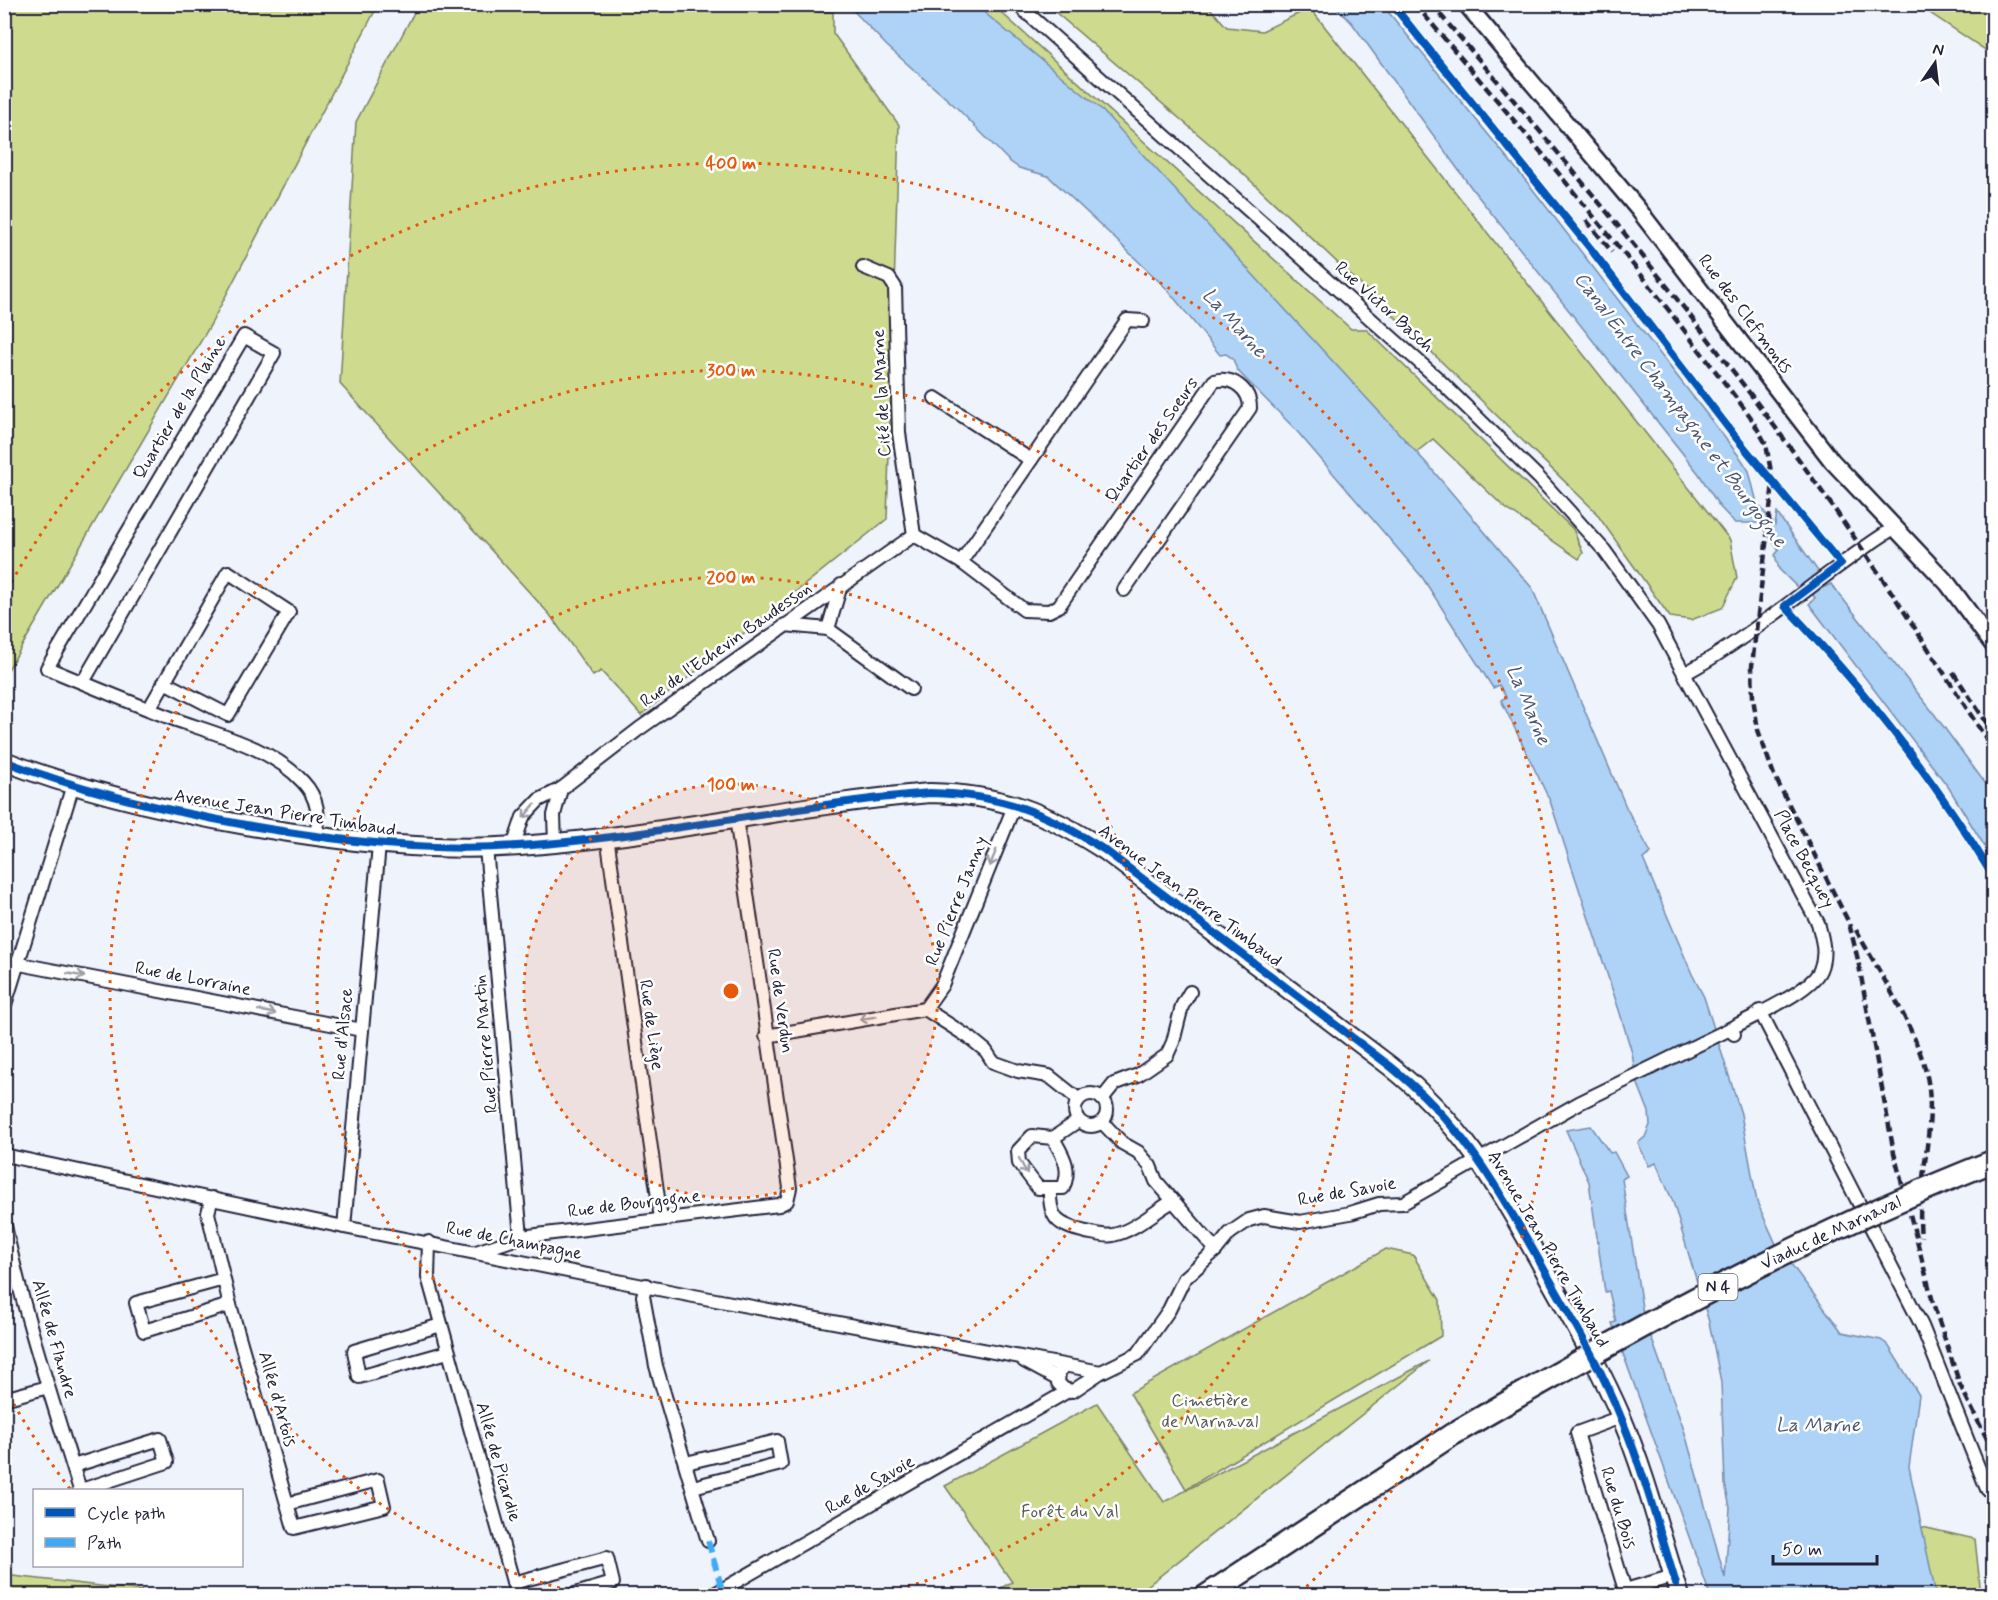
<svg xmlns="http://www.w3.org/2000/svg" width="1998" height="1600" viewBox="0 0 1998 1600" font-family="Mynerve,sans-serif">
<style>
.green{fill:#ceda8d;stroke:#787e64;stroke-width:1.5}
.water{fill:#aed3f7;stroke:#768cac;stroke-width:1.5}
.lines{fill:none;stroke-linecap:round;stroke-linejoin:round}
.minor-casing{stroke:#22223b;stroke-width:16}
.tertiary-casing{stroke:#22223b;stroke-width:20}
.secondary-casing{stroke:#22223b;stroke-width:22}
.trunk-casing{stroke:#22223b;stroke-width:26}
.minor{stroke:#fff;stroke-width:12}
.tertiary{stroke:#fff;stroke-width:15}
.secondary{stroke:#fff;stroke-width:18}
.trunk{stroke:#fff;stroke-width:21}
.rail{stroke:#22223b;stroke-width:4.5;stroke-dasharray:9 4.5;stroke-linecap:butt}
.trunk-bridge-casing{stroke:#22223b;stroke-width:26;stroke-linecap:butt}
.trunk-bridge{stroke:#fff;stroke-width:21}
.quiet{stroke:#3fa9f5;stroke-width:6;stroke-dasharray:12 6;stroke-linecap:butt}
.cycleway-casing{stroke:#fff;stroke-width:11}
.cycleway{stroke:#0057b8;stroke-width:8}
.oneway{stroke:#9c9ca7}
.ring{fill:none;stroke:#e8590c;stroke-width:3;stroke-dasharray:3 6}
.labels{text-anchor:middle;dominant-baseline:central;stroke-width:5;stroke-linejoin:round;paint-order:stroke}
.shield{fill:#fff;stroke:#646476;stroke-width:1.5}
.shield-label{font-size:16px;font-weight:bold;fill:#22223b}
.street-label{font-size:18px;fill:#22223b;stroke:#fff}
.park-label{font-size:18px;fill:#565954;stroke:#fff}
.water-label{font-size:20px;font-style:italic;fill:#4c5773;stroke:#fff}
.centre{fill:#e8590c;stroke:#fff;stroke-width:3}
.ring-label{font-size:18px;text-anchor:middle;font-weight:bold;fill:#e8590c;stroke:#fff;stroke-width:5;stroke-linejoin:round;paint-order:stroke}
</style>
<rect width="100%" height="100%" fill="#eef3fc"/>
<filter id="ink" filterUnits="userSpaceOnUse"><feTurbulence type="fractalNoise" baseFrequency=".0167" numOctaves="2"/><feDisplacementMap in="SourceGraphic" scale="12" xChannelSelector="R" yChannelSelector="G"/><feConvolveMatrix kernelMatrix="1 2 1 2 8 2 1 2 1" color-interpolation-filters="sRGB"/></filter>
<g filter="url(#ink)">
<!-- green -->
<g class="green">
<path d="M5 4 378 5 211 324 5 675Z"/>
<path d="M813 4 818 12H833V33L899 125 887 519 641 715 601 671 593 676 550 615 340 384 356 122 418 5Z"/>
<path d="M948 5H993L1351 329H1366L1573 529 1583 553 1579 559 1504 507 1433 439 1409 458Z"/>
<path d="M1047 5H1207L1227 27 1262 31 1310 8 1730 540 1737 578 1722 608 1691 620 1670 617 1594 510 1413 334 1234 165Z"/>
<path d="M1918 5H1993V55Z"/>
<path d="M1386 1249 1413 1255 1440 1300 1441 1336 1186 1489 1130 1393Z"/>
<path d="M1429 1361 1136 1595H988L1012 1582 945 1486 1097 1403 1164 1502Z"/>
<path d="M1918 1526 1975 1539 1981 1595H1923Z"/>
<path d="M4 1575 162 1593 178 1595H5Z"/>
</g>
<!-- water -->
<g class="water">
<path d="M848 5H975L1100 108 1429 466 1532 588 1627 809 1651 853 1643 859 1692 974 1704 997 1741 1114 1757 1202 1776 1244 1842 1332 1881 1340 1888 1345 1919 1395 1909 1467 1936 1595H1710L1612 1323 1616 1322 1609 1291 1605 1292 1589 1182 1566 1130 1591 1126 1610 1153 1614 1152 1627 1176 1622 1179 1643 1314 1685 1433 1725 1578 1730 1508 1725 1484 1721 1382 1709 1322 1673 1202 1656 1163 1649 1166 1638 1143 1645 1137 1650 1125 1649 1112 1636 1079 1632 1053 1619 1010 1550 801 1501 700 1506 697 1499 685 1493 688 1422 577 1295 429 1237 370 1233 359 1226 354 1220 355 1167 289 1109 233 1048 176 1019 168 1009 161 956 107 887 46Z"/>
<path d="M1334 5H1382L1390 14 1531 187 1742 460 1749 471 1757 503 1775 525 1777 513 1820 574 1815 578 1822 588 1831 584 1932 711 1993 794V860L1949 788 1809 604 1815 598 1806 585 1799 589 1779 569 1775 555 1779 550 1759 523H1735L1719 506 1699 474 1473 190 1352 23Z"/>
</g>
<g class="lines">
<!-- minor casing -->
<g class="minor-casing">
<g id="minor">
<path d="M1017 4 1436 377 1539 478 1604 550 1658 625 1818 923C1822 938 1827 954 1820 970 1811 992 1752 1016 1730 1029L1734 1034"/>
<path d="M863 267 889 278 895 287 899 433 914 535"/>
<path d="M935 398 1031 460"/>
<path d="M914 535 961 562 1024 610 1049 611 1059 606 1214 381C1232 376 1250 389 1250 408L1124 590"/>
<path d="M961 562 1127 320 1143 321"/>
<path d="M841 585 828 629 911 689"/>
<path d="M785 625 828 629"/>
<path d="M1686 673C1760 632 1822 573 1894 528"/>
<path d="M83 682 274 353 244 336 47 668C88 685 129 702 171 718 214 734 270 746 303 782 318 798 320 816 316 837"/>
<path d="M149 709 228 572 289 612 228 715 164 682"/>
<path d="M607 836 661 1219"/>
<path d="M555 843 554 815 561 789"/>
<path d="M513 847 523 817 539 800 561 789 639 729 914 535"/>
<path d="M486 848 521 1237"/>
<path d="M4 961 362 1030"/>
<path d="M4 1008 73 785"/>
<path d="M925 1009 942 985 1015 804"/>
<path d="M1760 1011 1922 1326 1987 1489"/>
<path d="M766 1036 925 1009 970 1038 986 1051 993 1062 1018 1071 1049 1076 1078 1099"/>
<circle cx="1091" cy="1110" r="16"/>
<path d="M1102 1099 1114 1084 1138 1075 1167 1055 1173 1042 1182 1006 1190 992"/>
<path d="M1102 1122 1122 1143 1138 1152 1150 1166 1156 1181 1216 1250"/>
<path d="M1053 1138C1063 1156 1072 1168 1063 1188H1038L1019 1163 1018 1151 1032 1136 1053 1138 1078 1121"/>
<path d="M4 1155 344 1227 694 1296 1101 1372"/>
<path d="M1050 1189C1049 1219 1057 1225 1086 1232 1093 1233 1106 1237 1113 1235 1134 1231 1155 1211 1173 1201"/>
<path d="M212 1198 208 1213 230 1305 144 1331 136 1303 224 1279"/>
<path d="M4 1221C23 1312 53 1402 80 1490"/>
<path d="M344 1227 379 845"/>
<path d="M429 1242 428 1277 517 1596"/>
<path d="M476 1252 521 1237 779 1205 787 1201 790 1188 736 818"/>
<path d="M646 1285 643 1296 656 1366 708 1541"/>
<path d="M230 1305 294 1528 384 1506 378 1480 287 1504"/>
<path d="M441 1325 354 1351 359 1377 448 1352"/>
<path d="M1024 1361 1057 1379"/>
<path d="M1065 1366 1059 1371 1058 1383 1064 1389 1073 1391 1101 1372 1138 1354 1169 1310 1184 1279 1216 1250 1230 1233 1249 1220 1264 1216 1300 1222 1350 1213 1379 1204 1403 1203 1579 1103 1730 1029"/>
<path d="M4 1399 48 1387"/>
<path d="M1621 1417 1577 1433 1625 1590 1674 1576"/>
<path d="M686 1463 777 1441 781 1464 693 1487"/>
<path d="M73 1466 160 1439 167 1462 81 1490"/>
<path d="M513 1583 607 1558 613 1583 568 1596"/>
<path d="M711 1596 1068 1391"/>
</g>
</g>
<!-- tertiary casing -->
<g class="tertiary-casing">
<path id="tertiary" d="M1466 4 1638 209 1832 461 1948 584 1994 646"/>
</g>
<!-- secondary casing -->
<g class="secondary-casing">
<path id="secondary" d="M4 761C84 792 167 811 251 826 345 842 437 853 532 845 665 835 797 804 930 793 1000 794 1048 813 1106 851L1390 1066C1461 1122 1494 1181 1538 1258 1567 1311 1598 1363 1622 1419 1646 1476 1661 1537 1680 1596"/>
</g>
<!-- trunk casing -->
<g class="trunk-casing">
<path id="trunk" d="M1206 1596 1453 1434"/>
</g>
<!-- minor -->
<use href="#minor" class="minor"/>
<!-- tertiary -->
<use href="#tertiary" class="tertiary"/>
<!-- secondary -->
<use href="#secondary" class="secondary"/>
<!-- trunk -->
<use href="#trunk" class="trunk"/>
<!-- rail -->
<g class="rail">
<path d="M1415 4 1546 158 1647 282 1750 416 1766 444 1773 483 1752 666 1753 698 1758 730 1774 775 1849 923 1858 960 1894 1153 1934 1306 1960 1385 1994 1453"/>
<path d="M1431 4C1594 192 1754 386 1892 593 1926 645 1960 698 1994 751"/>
<path d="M1586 220 1612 252"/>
<path d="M1953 672 1994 734"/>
<path d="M1856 930C1880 974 1924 1040 1929 1089 1934 1135 1916 1188 1921 1237"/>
</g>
<!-- trunk-bridge casing -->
<g class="trunk-bridge-casing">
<path id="trunk-bridge" d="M1453 1434C1627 1332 1805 1235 1994 1161"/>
</g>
<!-- trunk-bridge -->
<use href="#trunk-bridge" class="trunk-bridge"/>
<!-- quiet -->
<path class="quiet" d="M708 1541 722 1589"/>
<!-- cycleway casing -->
<g class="cycleway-casing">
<g id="cycleway">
<path d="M1392 4 1590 248 1733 434 1841 564 1785 606C1863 688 1936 781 1994 878"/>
<path d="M4 761C84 792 167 811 251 826 345 842 437 853 532 845 665 835 797 804 930 793 1000 794 1048 813 1106 851L1390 1066C1459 1121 1493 1179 1536 1255 1566 1309 1599 1362 1622 1420 1644 1473 1659 1529 1676 1584"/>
</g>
</g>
<!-- cycleway -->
<use href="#cycleway" class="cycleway"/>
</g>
<!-- one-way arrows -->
<defs><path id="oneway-shaft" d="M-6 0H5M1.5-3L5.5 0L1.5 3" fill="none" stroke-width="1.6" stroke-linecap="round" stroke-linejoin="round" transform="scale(1.5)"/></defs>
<g class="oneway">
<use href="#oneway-shaft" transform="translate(529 811) rotate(130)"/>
<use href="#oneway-shaft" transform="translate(993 858) rotate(112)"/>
<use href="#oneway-shaft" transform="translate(76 975) rotate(11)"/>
<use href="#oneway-shaft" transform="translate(267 1012) rotate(11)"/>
<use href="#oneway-shaft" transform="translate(868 1018) rotate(170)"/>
<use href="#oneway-shaft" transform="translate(1023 1166) rotate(63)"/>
</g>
</g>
<!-- distance rings -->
<circle cx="731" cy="991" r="207" fill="#e8590c" fill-opacity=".12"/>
<g class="ring">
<circle cx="731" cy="991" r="207"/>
<circle cx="731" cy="991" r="414"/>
<path d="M586 1595A621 621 0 1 1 876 1595"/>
<path d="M70 1489A828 828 0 0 1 7 1392M7 590A828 828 0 1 1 1301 1592"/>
</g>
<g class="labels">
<!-- shield labels -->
<rect class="shield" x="1698.5" y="1274" width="39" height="26" rx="4.5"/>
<g class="shield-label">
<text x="1718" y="1287">N 4</text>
</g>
<!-- street labels -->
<g class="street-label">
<text transform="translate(1384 307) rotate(42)">Rue Victor Basch</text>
<text transform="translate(1745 314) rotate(53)">Rue des Clefmonts</text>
<text transform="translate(882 393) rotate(-93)">Cité de la Marne</text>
<text transform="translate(180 408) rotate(-59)">Quartier de la Plaine</text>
<text transform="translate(1152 440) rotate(-55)">Quartier des Soeurs</text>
<text transform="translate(726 645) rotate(-35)">Rue de l'Echevin Baudesson</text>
<text transform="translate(285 813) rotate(9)">Avenue Jean Pierre Timbaud</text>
<text transform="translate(1804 859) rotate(62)">Place Becquey</text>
<text transform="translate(1190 896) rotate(37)">Avenue Jean Pierre Timbaud</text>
<text transform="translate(957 901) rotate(-68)">Rue Pierre Janny</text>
<text transform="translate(193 979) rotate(11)">Rue de Lorraine</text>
<text transform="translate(780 1001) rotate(82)">Rue de Verdun</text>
<text transform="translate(651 1025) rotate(82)">Rue de Liège</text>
<text transform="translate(343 1034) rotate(-85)">Rue d'Alsace</text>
<text transform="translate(486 1044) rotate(-95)">Rue Pierre Martin</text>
<text transform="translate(1347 1192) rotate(-10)">Rue de Savoie</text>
<text transform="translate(634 1204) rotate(-7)">Rue de Bourgogne</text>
<text transform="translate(1831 1233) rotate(-25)">Viaduc de Marnaval</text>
<text transform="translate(514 1241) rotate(11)">Rue de Champagne</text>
<text transform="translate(1548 1249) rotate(60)">Avenue Jean Pierre Timbaud</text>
<text transform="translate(54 1339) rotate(74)">Allée de Flandre</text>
<text transform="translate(277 1399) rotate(74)">Allée d'Artois</text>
<text transform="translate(498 1462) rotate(74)">Allée de Picardie</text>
<text transform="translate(870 1485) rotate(-30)">Rue de Savoie</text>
<text transform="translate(1618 1508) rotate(73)">Rue du Bois</text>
</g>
<!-- park labels -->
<g class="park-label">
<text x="1210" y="1401">Cimetière<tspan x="1210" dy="21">de Marnaval</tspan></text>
<text x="1070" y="1512">Forêt du Val</text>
</g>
<!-- water labels -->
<g class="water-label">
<text transform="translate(1234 323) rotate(48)">La Marne</text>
<text transform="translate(1680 410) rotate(53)">Canal Entre Champagne et Bourgogne</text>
<text transform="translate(1528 705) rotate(67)">La Marne</text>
<text x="1818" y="1425">La Marne</text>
</g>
</g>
<circle cx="731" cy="991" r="9" class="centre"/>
<g class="ring-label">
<text x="731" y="169">400 m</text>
<text x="731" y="376">300 m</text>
<text x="731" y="583">200 m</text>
<text x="731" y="790">100 m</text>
</g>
<!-- margin -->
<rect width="1998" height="1600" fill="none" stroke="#fff" stroke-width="24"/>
<rect x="12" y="12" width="1974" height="1576" fill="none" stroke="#22223b" stroke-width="2" filter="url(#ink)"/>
<!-- legend -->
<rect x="33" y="1489" width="210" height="78" fill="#ffffff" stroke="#a7a7b1" stroke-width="1.5"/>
<rect x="45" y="1508" width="30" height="9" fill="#0057b8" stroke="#a7a7b1" stroke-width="1.5"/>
<text x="87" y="1519" font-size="18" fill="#22223b">Cycle path</text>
<rect x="45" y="1538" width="30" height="9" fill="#3fa9f5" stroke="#a7a7b1" stroke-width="1.5"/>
<text x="87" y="1549" font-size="18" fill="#22223b">Path</text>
<!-- north arrow -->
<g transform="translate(1935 63) rotate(14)" stroke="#ffffff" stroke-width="4.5" paint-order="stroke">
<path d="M0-4.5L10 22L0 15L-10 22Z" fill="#22223b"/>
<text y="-9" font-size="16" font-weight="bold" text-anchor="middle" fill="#22223b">N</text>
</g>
<!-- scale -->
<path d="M1773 1555v9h104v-9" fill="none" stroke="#22223b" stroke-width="3"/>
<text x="1782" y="1555" font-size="18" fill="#22223b" stroke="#ffffff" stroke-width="4.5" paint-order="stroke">50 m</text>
</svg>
